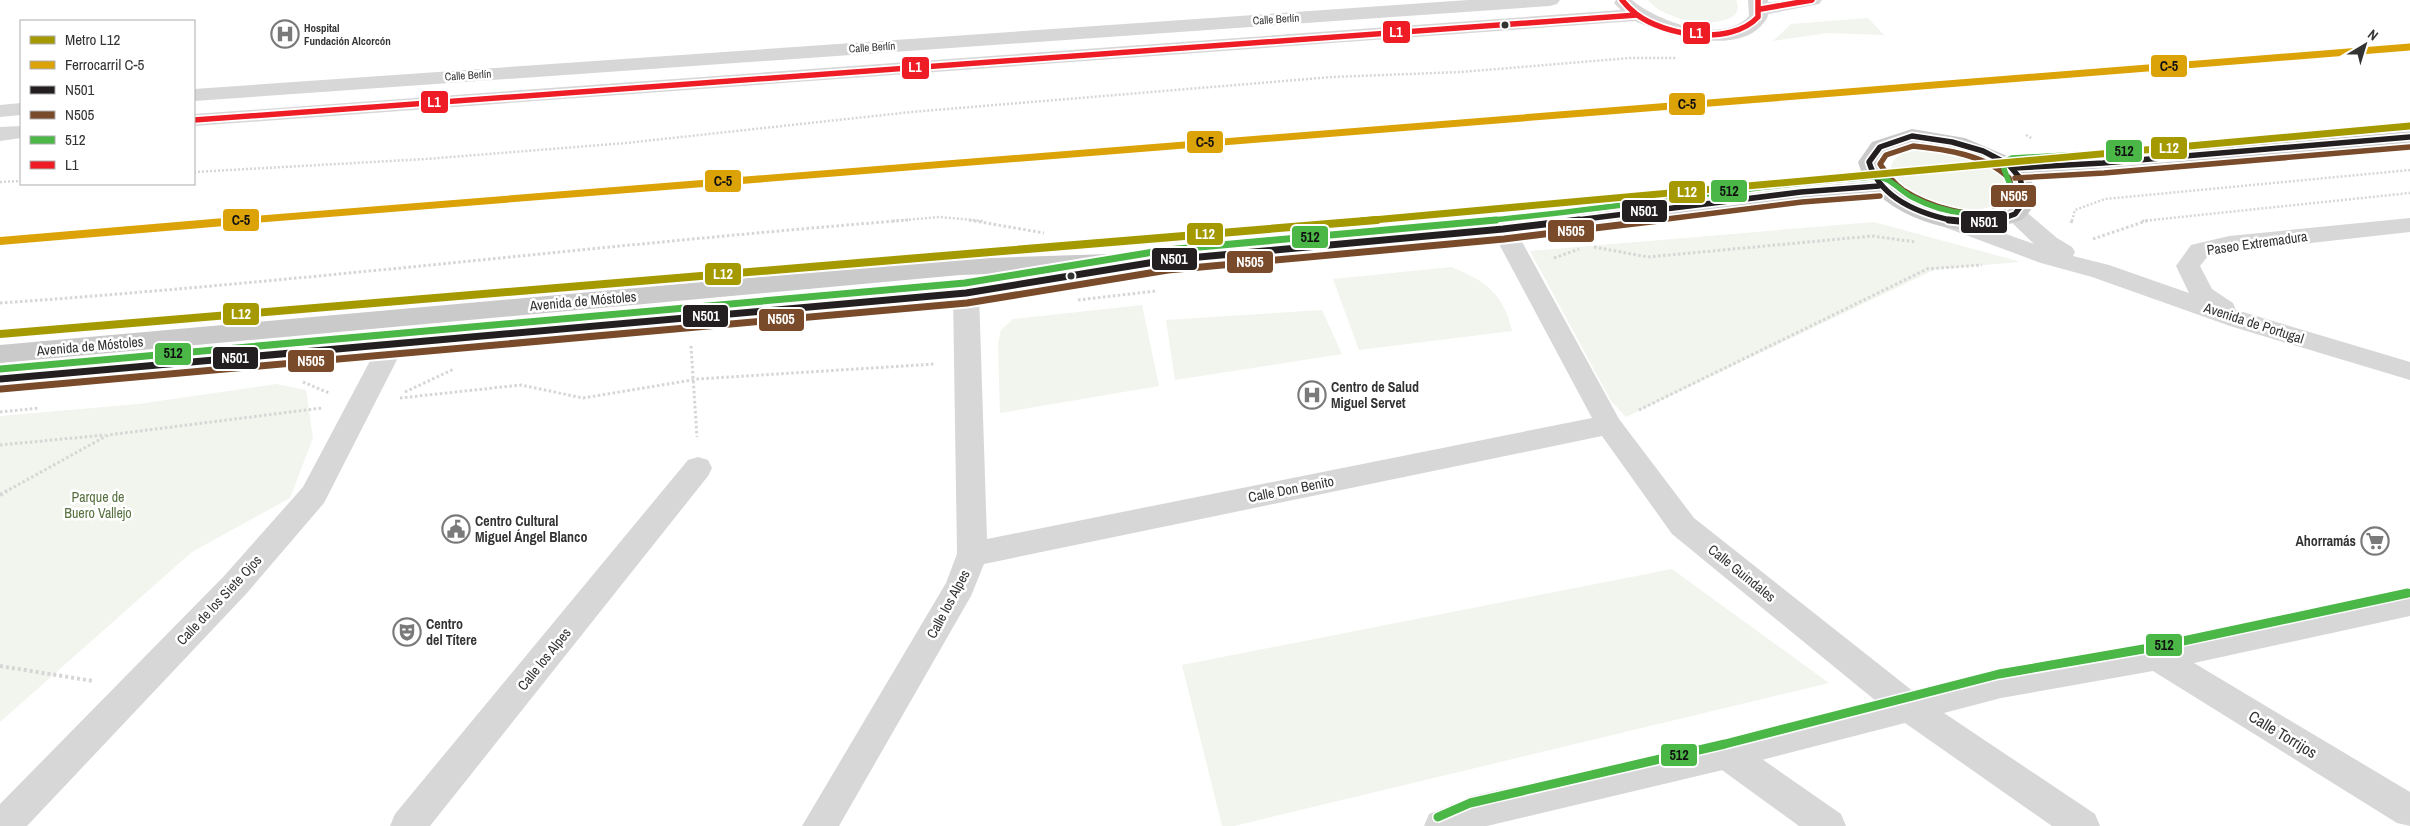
<svg xmlns="http://www.w3.org/2000/svg" width="2410" height="826" viewBox="0 0 2410 826" font-family="'Archivo Narrow',sans-serif">
<style>
.green{fill:#f1f5ed}
.lines{fill:none;stroke-linecap:round;stroke-linejoin:round}
.path-far2{stroke:#d6d6d6;stroke-width:2.5;stroke-dasharray:2 2;stroke-linecap:butt}
.path-far1{stroke:#d6d6d6;stroke-width:3;stroke-dasharray:2.5 2.5;stroke-linecap:butt}
.path{stroke:#d6d6d6;stroke-width:4;stroke-dasharray:3 3;stroke-linecap:butt}
.pedestrian{fill:#d7d7d7;fill-rule:evenodd}
.minor{fill:#d7d7d7;fill-rule:evenodd}
.primary{fill:#cacaca;fill-rule:evenodd}
.bus-1-far1-casing{stroke:#fff;stroke-width:9}
.bus-1-casing{stroke:#fff;stroke-width:11}
.bus-2-far1-casing{stroke:#fff;stroke-width:9}
.bus-2-casing{stroke:#fff;stroke-width:11}
.bus-3-far2-casing{stroke:#fff;stroke-width:9}
.bus-3-far1-casing{stroke:#fff;stroke-width:11}
.bus-3-casing{stroke:#fff;stroke-width:12}
.bus-4-casing{stroke:#fff;stroke-width:9}
.bus-1-far1{stroke:#231f20;stroke-width:5.5}
.bus-1{stroke:#231f20;stroke-width:7}
.bus-2-far1{stroke:#7a4b2a;stroke-width:5.5}
.bus-2{stroke:#7a4b2a;stroke-width:7}
.bus-3-far2{stroke:#4ab747;stroke-width:5.5}
.bus-3-far1{stroke:#4ab747;stroke-width:7}
.bus-3{stroke:#4ab747;stroke-width:9}
.bus-4{stroke:#ee1c25;stroke-width:5.5}
.rail-1-far1-casing{stroke:#fff;stroke-width:10}
.rail-1-casing{stroke:#fff;stroke-width:12}
.rail-1-far1{stroke:#dca308;stroke-width:7}
.rail-1{stroke:#dca308;stroke-width:8}
.metro-1-far1-casing{stroke:#fff;stroke-width:10}
.metro-1-casing{stroke:#fff;stroke-width:12}
.metro-1-far1{stroke:#a49a00;stroke-width:7}
.metro-1{stroke:#a49a00;stroke-width:8}
.bus-dot{fill:#333;stroke:#fff;stroke-width:2}
.labels{text-anchor:middle;dominant-baseline:central;stroke-width:5;stroke-linejoin:round;paint-order:stroke}
.far-street-label{font-size:11px;fill:#333;stroke:#fff}
.far-poi-label{font-size:11px;font-weight:bold;fill:#333;stroke:#fff;text-anchor:start}
.street-label{font-size:14px;fill:#333;stroke:#fff}
.poi-label{font-size:14px;font-weight:bold;fill:#333;stroke:#fff;text-anchor:start}
.park-label{font-size:14px;fill:#56703f;stroke:#fff}
.near-street-label{font-size:16px;fill:#333;stroke:#fff}
.line-badge{stroke:#fff;stroke-width:2}
.badge-label{font-size:14px;text-anchor:middle;font-weight:bold;fill:#fff}
.pale-badge-label{font-size:14px;text-anchor:middle;font-weight:bold;fill:#111}
</style>
<rect width="100%" height="100%" fill="#fff"/>
<!-- green -->
<g class="green">
<path d="M1648 0H1736C1751 32 1668 27 1648 0Z"/>
<path d="M1868 18 1884 35 1828 33 1773 41 1791 24Z"/>
<path d="M1928 147C1951 149 1974 153 1992 168 2026 193 1993 213 1964 210 1945 208 1926 204 1910 193 1875 168 1894 150 1928 147Z"/>
<path d="M1874 222 2021 262 1936 269 1626 417 1611 401 1530 251Z"/>
<path d="M1451 267C1485 280 1504 295 1512 331L1359 350 1333 279Z"/>
<path d="M1142 305 1159 386 1000 413 998 344 1001 330 1013 319Z"/>
<path d="M1322 310 1342 354 1175 380 1166 320Z"/>
<path d="M276 384 306 390 313 438 290 498 192 552 0 722V416L138 404Z"/>
<path d="M1672 569 1829 683 1234 826H1222L1182 665Z"/>
</g>
<g class="lines">
<!-- path-far2 -->
<g class="path-far2">
<path d="M2026 135 2033 139"/>
<path d="M194 172 426 159 626 143 911 112 1332 77 1461 72 1630 58H1676"/>
<path d="M0 182 21 181"/>
<path d="M893 221 940 217 983 221"/>
<path d="M2072 221 2075 210 2105 199 2410 170"/>
<path d="M2142 221 2410 193"/>
</g>
<!-- path-far1 -->
<g class="path-far1">
<path d="M969 220 1044 233"/>
<path d="M2071 223 2072 220"/>
<path d="M2093 239 2149 220"/>
<path d="M1594 247 1648 257 1872 236 1916 242"/>
<path d="M1554 258 1579 249"/>
<path d="M1078 300 1156 291"/>
<path d="M0 303C303 282 605 244 908 220"/>
<path d="M691 346 697 437"/>
<path d="M303 382 329 393"/>
<path d="M405 392 454 369"/>
<path d="M400 398 521 385 583 398 698 379 935 364"/>
<path d="M1639 410 1927 269 1982 265"/>
<path d="M0 412 39 408"/>
<path d="M0 445 105 435"/>
<path d="M5 492 108 435 322 408"/>
</g>
<!-- path -->
<g class="path">
<path d="M0 495 7 491"/>
<path d="M0 666 93 681"/>
</g>
<!-- pedestrian -->
<path class="pedestrian" d="M1727 739 1739 743 1841 814 1846 826H1799L1715 765 1710 754 1715 743Z"/>
<!-- minor -->
<g class="minor">
<path d="M1468 0H1560L1557 4 1550 6 194 101V89Z"/>
<path d="M1616 0H1632C1658 22 1722 45 1749 16L1748 0H1768V2L1822 0 1819 4 1768 14C1768 19 1764 22 1761 26 1734 55 1665 35 1635 21L194 126V114L1621 10 1614 3Z"/>
<path d="M21 103V115L0 117V105Z"/>
<path d="M21 126V138L0 141V127Z"/>
<path d="M2015 207 2023 209 2057 238 2072 247 2075 252 2073 256 2109 265 2189 293 2176 266 2191 245 2229 236 2410 218V232L2229 252 2208 256 2200 266 2212 289 2233 303 2236 310 2410 362V380L2230 326 2092 277 2041 263 1936 224 1932 219 1936 214 1944 212 2034 244 2003 214 2007 209Z"/>
<path d="M1503 222 1511 224 1515 229 1619 419 1694 518 1914 692 2001 670 2157 643 2410 590V616L2194 663 2410 792V826L2397 823 2153 671 2001 698 1944 713 2095 814 2100 826H2052L1905 723 1727 769 1487 826H1424L1429 814 1472 796 1727 739 1876 701 1672 534 1602 436 984 564 971 596 839 826H802L946 583 957 554 953 293 957 287 966 285 975 287 979 293 987 539 1592 418 1491 229 1495 224Z"/>
<path d="M392 335 401 338 405 344 324 503 247 593 27 826H0V804L225 575 303 487 379 344 383 338Z"/>
<path d="M698 457 708 460 712 468 708 476 430 826H390L395 814 688 460Z"/>
</g>
<!-- primary -->
<path class="primary" d="M1912 129 1965 138 2019 161 2103 156 2410 130V144L2030 174 2037 200C2033 206 2029 214 2023 219 2018 222 2011 223 2005 225 1963 238 1909 223 1876 193L1801 199 1503 236 1167 268 1064 271 1068 272 1071 278 1068 284 966 301 0 388V370L966 285 1047 272 960 275 0 363V345L960 259 1167 252 1503 222 1801 185 1864 180 1858 162 1872 142ZM1914 143 1950 148 2001 169 2007 175 2013 200C1992 235 1904 205 1886 177 1883 173 1882 167 1880 162L1888 151Z"/>
<!-- bus-1-far1 casing -->
<g class="bus-1-far1-casing">
<g id="bus-1-far1">
<path d="M2014 168 2103 163 2410 137"/>
<path d="M1569 221 1801 192 1879 186"/>
<path d="M1955 221C1920 214 1880 199 1869 162L1880 147 1912 136 1952 142 1983 151 2008 164 2020 178 2025 200 2015 214 1996 221"/>
</g>
</g>
<!-- bus-1 casing -->
<g class="bus-1-casing">
<g id="bus-1">
<path d="M1949 220 1979 223 2001 220"/>
<path d="M0 379 966 293 1167 260 1503 229 1579 220"/>
</g>
</g>
<!-- bus-2-far1 casing -->
<g class="bus-2-far1-casing">
<g id="bus-2-far1">
<path d="M1913 146C1944 149 1986 155 2009 178L2014 198C2010 201 2007 206 2002 208 1976 223 1926 205 1903 190 1893 183 1887 174 1880 164L1886 155Z"/>
<path d="M2015 178 2104 173 2410 147"/>
<path d="M1651 221 1802 202 1880 196"/>
</g>
</g>
<!-- bus-2 casing -->
<g class="bus-2-casing">
<path id="bus-2" d="M1 389 967 303 1168 270 1504 239 1661 220"/>
</g>
<!-- bus-3-far2 casing -->
<g class="bus-3-far2-casing">
<path id="bus-3-far2" d="M1483 221C1613 209 1743 186 1874 177 1888 175 1900 191 1912 197 1940 212 1992 225 2015 198L2004 169 2006 161 2012 158 2102 153 2409 127"/>
</g>
<!-- bus-3-far1 casing -->
<g class="bus-3-far1-casing">
<path id="bus-3-far1" d="M0 369 965 283 1166 250 1496 220"/>
</g>
<!-- bus-3 casing -->
<g class="bus-3-casing">
<path id="bus-3" d="M1438 817 1470 803 1725 744 1999 674 2155 647 2408 593"/>
</g>
<!-- bus-4 casing -->
<g class="bus-4-casing">
<g id="bus-4">
<path d="M1622 0C1626 5 1631 10 1636 14 1665 36 1731 46 1758 17V0"/>
<path d="M1761 9 1812 0"/>
<path d="M194 120 1637 15"/>
</g>
</g>
<!-- bus-1-far1 -->
<use href="#bus-1-far1" class="bus-1-far1"/>
<!-- bus-1 -->
<use href="#bus-1" class="bus-1"/>
<!-- bus-2-far1 -->
<use href="#bus-2-far1" class="bus-2-far1"/>
<!-- bus-2 -->
<use href="#bus-2" class="bus-2"/>
<!-- bus-3-far2 -->
<use href="#bus-3-far2" class="bus-3-far2"/>
<!-- bus-3-far1 -->
<use href="#bus-3-far1" class="bus-3-far1"/>
<!-- bus-3 -->
<use href="#bus-3" class="bus-3"/>
<!-- bus-4 -->
<use href="#bus-4" class="bus-4"/>
<!-- rail-1-far1 casing -->
<g class="rail-1-far1-casing">
<path id="rail-1-far1" d="M234 221 2410 47"/>
</g>
<!-- rail-1 casing -->
<g class="rail-1-casing">
<path id="rail-1" d="M0 241 248 220"/>
</g>
<!-- rail-1-far1 -->
<use href="#rail-1-far1" class="rail-1-far1"/>
<!-- rail-1 -->
<use href="#rail-1" class="rail-1"/>
<!-- metro-1-far1 casing -->
<g class="metro-1-far1-casing">
<path id="metro-1-far1" d="M1362 221 2410 126"/>
</g>
<!-- metro-1 casing -->
<g class="metro-1-casing">
<path id="metro-1" d="M0 334 1377 220"/>
</g>
<!-- metro-1-far1 -->
<use href="#metro-1-far1" class="metro-1-far1"/>
<!-- metro-1 -->
<use href="#metro-1" class="metro-1"/>
</g>
<!-- icons -->
<defs>
<g id="hospital-ring" transform="scale(1.4375)"><circle r="9.5" fill="#fff" stroke="#7a7a7a" stroke-width="1.5"/><path d="M-5-5h3v3.5h4V-5h3V5h-3V1.5h-4V5h-3Z" fill="#7a7a7a"/></g>
<g id="civic-ring" transform="scale(1.4375)"><circle r="9.5" fill="#fff" stroke="#7a7a7a" stroke-width="1.5"/><path d="M-.6-6.5H3V-4.5H.6V-3L4-1V1h2V6H-6V1h2V-1L-.6-3ZM-1.2 2.5V6h2.4V2.5Z" fill="#7a7a7a"/></g>
<g id="supermarket-ring" transform="scale(1.4375)"><circle r="9.5" fill="#fff" stroke="#7a7a7a" stroke-width="1.5"/><path d="M-6-5.5h2.5l.6 2H6L4.5 2H-2.5L-4.4-4H-6ZM-1.5 3.2a1.3 1.3 0 1 0 .1 0ZM3 3.2a1.3 1.3 0 1 0 .1 0Z" fill="#7a7a7a"/></g>
<g id="theatre-ring" transform="scale(1.4375)"><circle r="9.5" fill="#fff" stroke="#7a7a7a" stroke-width="1.5"/><path d="M-5-5.5Q0-4 5-5.5V0Q5 5 0 6Q-5 5-5 0ZM-3.3-2.5H-1v1.5H-3.3ZM1-2.5H3.3v1.5H1ZM-2.8 1Q0 5.5 2.8 1Z" fill="#7a7a7a"/></g>
</defs>
<g fill-rule="evenodd">
<use href="#hospital-ring" x="285" y="34"/>
<use href="#hospital-ring" x="1312" y="395"/>
<use href="#civic-ring" x="456" y="529"/>
<use href="#supermarket-ring" x="2375" y="541"/>
<use href="#theatre-ring" x="407" y="632"/>
</g>
<!-- markers -->
<g class="bus-dot">
<circle cx="1505" cy="25" r="4.5"/>
<circle cx="1071" cy="276" r="4.5"/>
</g>
<g class="labels">
<!-- far-street labels -->
<g class="far-street-label">
<text transform="translate(1276 19) rotate(-4)">Calle Berlín</text>
<text transform="translate(872 47) rotate(-4)">Calle Berlín</text>
<text transform="translate(468 75) rotate(-4)">Calle Berlín</text>
</g>
<!-- far-poi labels -->
<g class="far-poi-label">
<text x="304" y="28">Hospital<tspan x="304" dy="13">Fundación Alcorcón</tspan></text>
</g>
<!-- street labels -->
<g class="street-label">
<text transform="translate(2257 243) rotate(-8)">Paseo Extremadura</text>
<text transform="translate(583 301) rotate(-5)">Avenida de Móstoles</text>
<text transform="translate(2254 323) rotate(18)">Avenida de Portugal</text>
<text transform="translate(90 346) rotate(-5)">Avenida de Móstoles</text>
<text transform="translate(1291 489) rotate(-11)">Calle Don Benito</text>
<text transform="translate(1742 573) rotate(39)">Calle Guindales</text>
<text transform="translate(219 600) rotate(-47)">Calle de los Siete Ojos</text>
<text transform="translate(948 604) rotate(-62)">Calle los Alpes</text>
<text transform="translate(544 659) rotate(-51)">Calle los Alpes</text>
</g>
<!-- poi labels -->
<g class="poi-label">
<text x="1331" y="387">Centro de Salud<tspan x="1331" dy="16">Miguel Servet</tspan></text>
<text x="475" y="521">Centro Cultural<tspan x="475" dy="16">Miguel Ángel Blanco</tspan></text>
<text x="2356" y="541" text-anchor="end">Ahorramás</text>
<text x="426" y="624">Centro<tspan x="426" dy="16">del Títere</tspan></text>
</g>
<!-- park labels -->
<g class="park-label">
<text x="98" y="497">Parque de<tspan x="98" dy="16">Buero Vallejo</tspan></text>
</g>
<!-- near-street labels -->
<g class="near-street-label">
<text transform="translate(2283 734) rotate(31)">Calle Torrijos</text>
</g>
</g>
<g class="line-badge">
<rect x="1382" y="20" width="29" height="24" rx="5" fill="#ee1c25"/>
<rect x="1682" y="21" width="29" height="24" rx="5" fill="#ee1c25"/>
<rect x="2150" y="54" width="38" height="24" rx="5" fill="#dca308"/>
<rect x="901" y="56" width="29" height="24" rx="5" fill="#ee1c25"/>
<rect x="420" y="90" width="29" height="24" rx="5" fill="#ee1c25"/>
<rect x="1668" y="92" width="38" height="24" rx="5" fill="#dca308"/>
<rect x="1186" y="130" width="38" height="24" rx="5" fill="#dca308"/>
<rect x="2150" y="136" width="38" height="24" rx="5" fill="#a49a00"/>
<rect x="2105" y="139" width="38" height="24" rx="5" fill="#4ab747"/>
<rect x="704" y="169" width="38" height="24" rx="5" fill="#dca308"/>
<rect x="1710" y="179" width="38" height="24" rx="5" fill="#4ab747"/>
<rect x="1668" y="180" width="38" height="24" rx="5" fill="#a49a00"/>
<rect x="1990" y="184" width="47" height="24" rx="5" fill="#7a4b2a"/>
<rect x="1621" y="199" width="47" height="24" rx="5" fill="#231f20"/>
<rect x="222" y="208" width="38" height="24" rx="5" fill="#dca308"/>
<rect x="1960" y="210" width="48" height="24" rx="5" fill="#231f20"/>
<rect x="1547" y="219" width="48" height="24" rx="5" fill="#7a4b2a"/>
<rect x="1186" y="222" width="38" height="24" rx="5" fill="#a49a00"/>
<rect x="1291" y="225" width="38" height="24" rx="5" fill="#4ab747"/>
<rect x="1151" y="247" width="47" height="24" rx="5" fill="#231f20"/>
<rect x="1226" y="250" width="48" height="24" rx="5" fill="#7a4b2a"/>
<rect x="704" y="262" width="38" height="24" rx="5" fill="#a49a00"/>
<rect x="222" y="302" width="38" height="24" rx="5" fill="#a49a00"/>
<rect x="682" y="304" width="47" height="24" rx="5" fill="#231f20"/>
<rect x="758" y="308" width="47" height="24" rx="5" fill="#7a4b2a"/>
<rect x="154" y="342" width="38" height="24" rx="5" fill="#4ab747"/>
<rect x="212" y="346" width="47" height="24" rx="5" fill="#231f20"/>
<rect x="287" y="349" width="48" height="24" rx="5" fill="#7a4b2a"/>
<rect x="2145" y="633" width="38" height="24" rx="5" fill="#4ab747"/>
<rect x="1660" y="743" width="38" height="24" rx="5" fill="#4ab747"/>
</g>
<g class="badge-label">
<text x="1396" y="37">L1</text>
<text x="1696" y="38">L1</text>
<text x="915" y="72">L1</text>
<text x="434" y="107">L1</text>
<text x="2169" y="153">L12</text>
<text x="1687" y="197">L12</text>
<text x="2014" y="201">N505</text>
<text x="1644" y="216">N501</text>
<text x="1984" y="227">N501</text>
<text x="1571" y="236">N505</text>
<text x="1205" y="239">L12</text>
<text x="1174" y="264">N501</text>
<text x="1250" y="267">N505</text>
<text x="723" y="279">L12</text>
<text x="241" y="319">L12</text>
<text x="706" y="321">N501</text>
<text x="781" y="324">N505</text>
<text x="235" y="363">N501</text>
<text x="311" y="366">N505</text>
</g>
<g class="pale-badge-label">
<text x="2169" y="71">C-5</text>
<text x="1687" y="109">C-5</text>
<text x="1205" y="147">C-5</text>
<text x="2124" y="156">512</text>
<text x="723" y="186">C-5</text>
<text x="1729" y="196">512</text>
<text x="241" y="225">C-5</text>
<text x="1310" y="242">512</text>
<text x="173" y="358">512</text>
<text x="2164" y="650">512</text>
<text x="1679" y="760">512</text>
</g>
<!-- legend -->
<rect x="20" y="20" width="175" height="165" fill="#ffffff" stroke="#adadad"/>
<rect x="30" y="36" width="25" height="8" fill="#a49a00" stroke="#adadad"/>
<text x="65" y="45" font-size="15" fill="#333333">Metro L12</text>
<rect x="30" y="61" width="25" height="8" fill="#dca308" stroke="#adadad"/>
<text x="65" y="70" font-size="15" fill="#333333">Ferrocarril C-5</text>
<rect x="30" y="86" width="25" height="8" fill="#231f20" stroke="#adadad"/>
<text x="65" y="95" font-size="15" fill="#333333">N501</text>
<rect x="30" y="111" width="25" height="8" fill="#7a4b2a" stroke="#adadad"/>
<text x="65" y="120" font-size="15" fill="#333333">N505</text>
<rect x="30" y="136" width="25" height="8" fill="#4ab747" stroke="#adadad"/>
<text x="65" y="145" font-size="15" fill="#333333">512</text>
<rect x="30" y="161" width="25" height="8" fill="#ee1c25" stroke="#adadad"/>
<text x="65" y="170" font-size="15" fill="#333333">L1</text>
<!-- north arrow -->
<g transform="translate(2365 45) rotate(38)" stroke="#ffffff" stroke-width="4" paint-order="stroke">
<path d="M0-4L9 19L0 12L-9 19Z" fill="#333333"/>
<text y="-8" font-size="14" font-weight="bold" text-anchor="middle" fill="#333333">N</text>
</g>
</svg>
